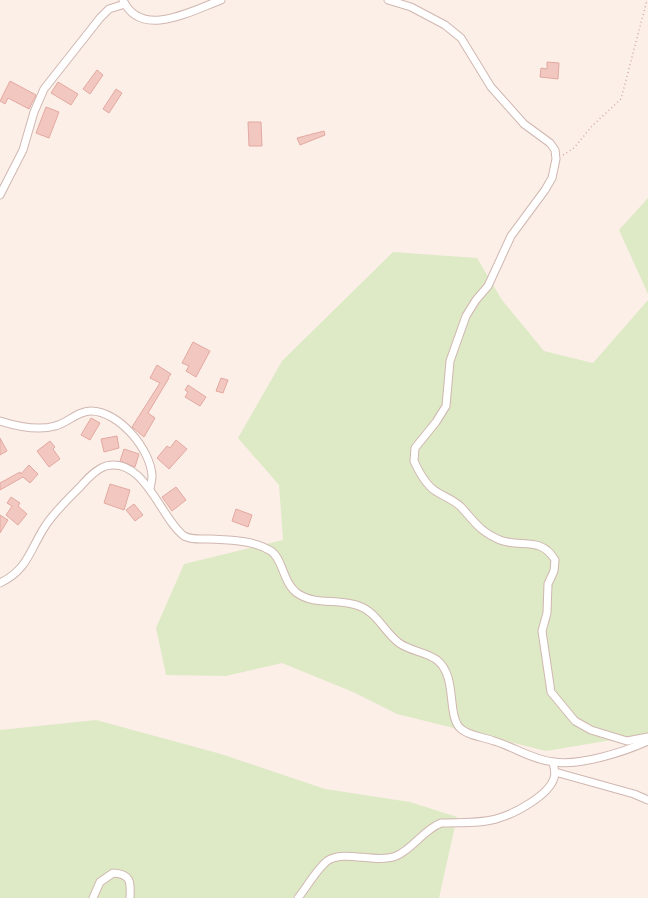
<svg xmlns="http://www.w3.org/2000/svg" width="648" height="898" viewBox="0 0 648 898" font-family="Mulish,sans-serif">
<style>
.green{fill:#deeac6}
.building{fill:#f1c7c0;stroke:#e3a9a1}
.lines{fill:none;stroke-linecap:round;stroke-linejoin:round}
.minor-casing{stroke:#d0b7b0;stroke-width:9}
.path{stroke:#d6a9a3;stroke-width:1.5;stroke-dasharray:1 3;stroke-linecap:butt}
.minor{stroke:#fff;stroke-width:7}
</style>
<rect width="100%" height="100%" fill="#fcefe8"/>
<!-- green -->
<g class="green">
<path d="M648 198V294L619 230Z"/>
<path d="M393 252 477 258 502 300 544 351 593 363 648 300V734L546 751 397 714 353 692 282 663 226 676 166 675 156 628 184 564 283 540 279 485 238 438 282 361Z"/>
<path d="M96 720 221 754 325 789 410 802 457 817 439 898H0V730Z"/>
</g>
<!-- building -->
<g class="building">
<path d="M547 62 559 63 558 79 540 77 541 68 547 69Z"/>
<path d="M97 70 103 75 90 94 83 89Z"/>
<path d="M10 81 36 95 29 109 8 98 5 104 0 101Z"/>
<path d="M58 82 78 94 71 105 51 93Z"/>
<path d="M116 89 122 93 109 113 103 109Z"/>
<path d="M46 107 59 112 49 138 36 133Z"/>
<path d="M248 122H261L262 146H249Z"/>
<path d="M324 131 325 135 300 145 297 138Z"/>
<path d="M193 342 210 351 196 377 186 371 189 366 182 363Z"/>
<path d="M157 365 171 374 168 378H169L148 413 155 418 144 437 132 427 160 383 150 378Z"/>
<path d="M221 378 228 380 223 393 216 391Z"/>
<path d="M188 385 206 397 200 406 185 397 188 392 185 390Z"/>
<path d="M91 418 100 423 90 440 81 435Z"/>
<path d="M117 436 119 448 104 452 101 439Z"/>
<path d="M0 438 7 451 0 455Z"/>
<path d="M176 440 187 449 169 469 157 458 167 446 170 448Z"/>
<path d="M50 441 55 447 53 449 60 459 49 467 37 451Z"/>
<path d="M124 449 139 454 135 467 120 461Z"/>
<path d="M29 465 38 474 30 483 23 477 0 490V483L20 472 21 474Z"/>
<path d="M110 484 130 490 124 510 104 503Z"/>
<path d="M176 487 186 500 172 511 162 497Z"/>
<path d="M11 497 20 503 18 506 27 514 18 525 6 515 12 506 7 503Z"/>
<path d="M134 504 143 515 135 521 126 510Z"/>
<path d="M236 509 252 515 248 527 232 521Z"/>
<path d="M0 515 8 520 0 533Z"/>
</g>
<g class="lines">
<!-- minor casing -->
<g class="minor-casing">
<g id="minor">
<path d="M123 0C141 40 193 10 221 0"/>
<path d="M388 0 411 7 445 25 461 38 491 87 524 124 550 143 555 150 556 159 552 178 545 190 511 236 488 286 476 300 466 316 450 361 446 406 436 422 415 448 414 461C419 472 426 486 437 492 445 497 454 500 461 507 475 522 479 531 500 540 521 548 541 536 555 560L554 571 548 584 547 613 542 631 551 692 575 721 591 730 627 741 648 737"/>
<path d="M0 195 23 150 34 112 44 89 100 18 109 9 125 4"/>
<path d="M0 421C16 426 38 431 55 426 68 423 77 411 91 411 119 411 151 450 152 476 152 480 151 484 150 488"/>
<path d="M0 583C27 570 29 552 44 528 53 513 67 500 80 487 87 479 96 469 106 466 144 456 161 519 184 536 191 540 201 539 209 539 229 540 254 540 271 551 283 559 283 583 297 593 315 606 339 598 359 606 377 612 384 632 399 643 410 651 426 652 437 660 457 676 447 711 459 727 467 736 484 737 494 741 514 747 533 760 554 762 580 766 624 752 648 741"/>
<path d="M555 772 634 794 648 800"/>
<path d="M93 898 100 882 113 873C131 874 131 882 130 898"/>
<path d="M298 898C306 888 317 869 327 861 344 849 375 864 396 856 413 849 423 830 441 823 458 822 483 824 499 818 516 813 549 795 554 778 556 773 554 768 553 762"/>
</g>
</g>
<!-- path -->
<path class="path" d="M563 155 574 148 592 126 621 99 647 0"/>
<!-- minor -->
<use href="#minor" class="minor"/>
</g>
</svg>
